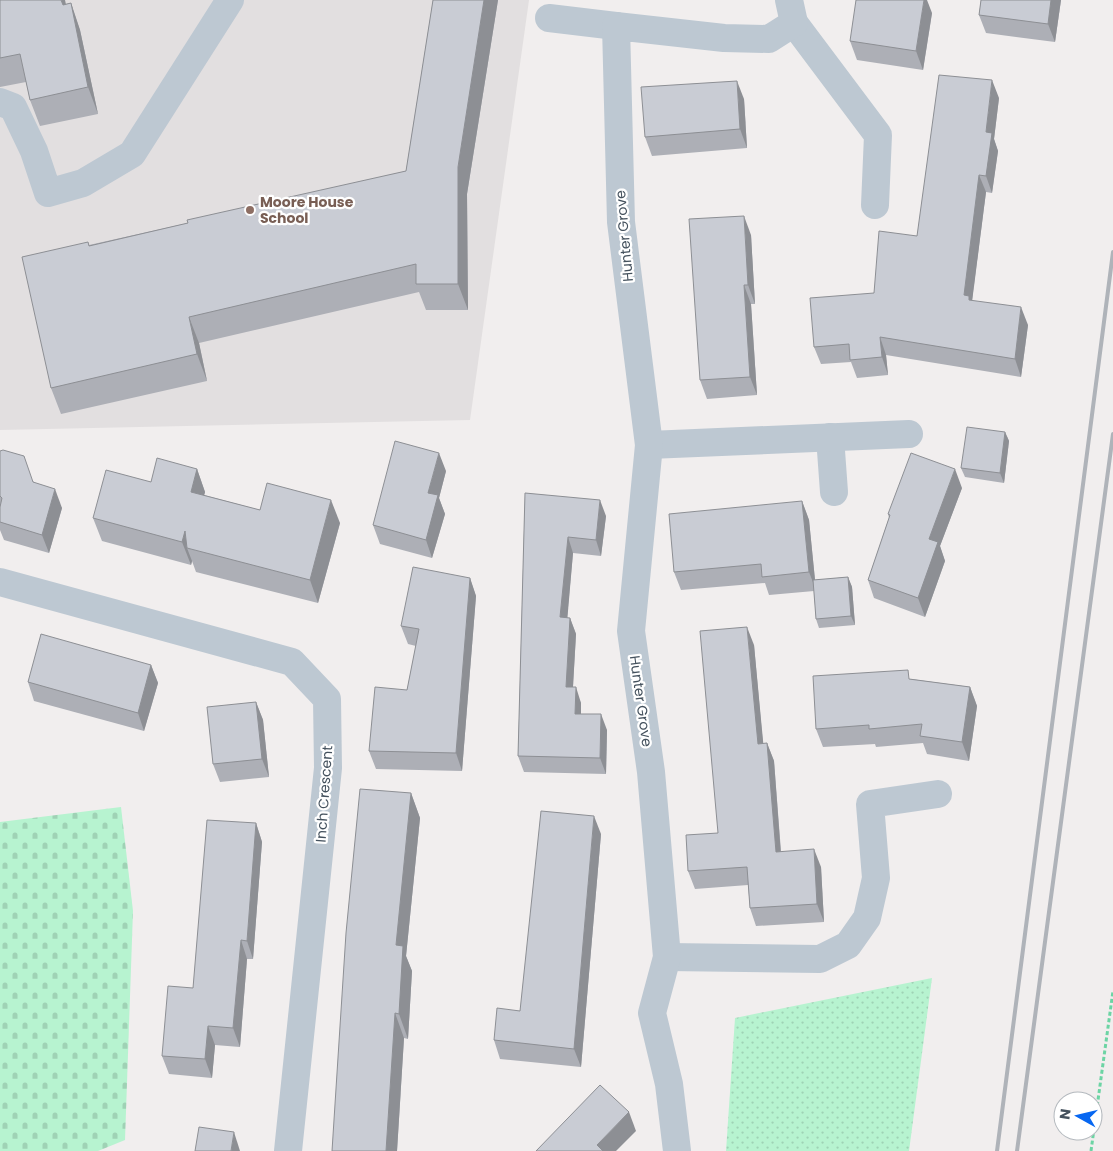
<svg xmlns="http://www.w3.org/2000/svg" width="1113" height="1151" viewBox="0 0 1113 1151" font-family="Poppins,sans-serif">
<style>
.education{fill:#e2dfe0}
.grass{fill:url(#grass-dots)}
.cemetery{fill:url(#cemetery-stones)}
.lines{fill:none;stroke-linecap:round;stroke-linejoin:round}
.path{stroke:#6cd4a4;stroke-width:3;stroke-dasharray:4 2.5;stroke-linecap:butt}
.minor{stroke:#bdc8d2;stroke-width:28}
.rail{stroke:#afb3b9;stroke-width:4}
.wall{fill:#adafb6}
.shaded-wall{fill:#8d8f94}
.building{fill:#c9ccd4;stroke:#8d8f94}
.education-dot{fill:#8d6e63;stroke:#fff;stroke-width:2}
.labels{text-anchor:middle;dominant-baseline:central;stroke-width:4.5;stroke-linejoin:round;paint-order:stroke}
.education-label{font-size:14px;font-weight:bold;fill:#785e54;stroke:#fff;text-anchor:start}
.street-label{font-size:14px;fill:#44515d;stroke:#fff}
</style>
<defs>
<pattern id="grass-dots" width="8" height="8" patternUnits="userSpaceOnUse" patternTransform="scale(1.25)"><rect width="8" height="8" fill="#b7f3d0"/><path d="M2 2h.1M6 6h.1" fill="none" stroke="#9fd2b5" stroke-width="1.8" stroke-linecap="round"/></pattern>
<pattern id="cemetery-stones" width="16" height="16" patternUnits="userSpaceOnUse" patternTransform="scale(1.25)"><rect width="16" height="16" fill="#b7f3d0"/><path d="M2 7V4a2 2 0 0 1 4 0v3zM10 15v-3a2 2 0 0 1 4 0v3z" fill="#9fd2b5"/></pattern>
</defs>
<rect width="100%" height="100%" fill="#f1eeee"/>
<!-- education -->
<path class="education" d="M0 0H529L470 420 0 430Z"/>
<!-- grass -->
<path class="grass" d="M932 978 909 1151H726L735 1018Z"/>
<!-- cemetery -->
<path class="cemetery" d="M121 807 133 911 125 1140 98 1151H0V822Z"/>
<g class="lines">
<!-- path -->
<path class="path" d="M1091 1151 1113 991"/>
<!-- minor -->
<g class="minor">
<path d="M549 18 616 26"/>
<path d="M794 23 878 135 875 205"/>
<path d="M0 102 13 107 34 151 48 193 83 183 132 154 230 0"/>
<path d="M830 437 834 492"/>
<path d="M649 445 909 434"/>
<path d="M0 582 292 662 327 699 328 768 288 1151"/>
<path d="M667 957 820 959 848 945 867 918 876 878 870 804 938 794"/>
<path d="M677 1151 669 1084 652 1013 667 957 651 772 631 631 649 445 621 222 616 26 724 38 769 39 794 23 789 0"/>
</g>
<!-- rail -->
<g class="rail">
<path d="M997 1151 1113 252"/>
<path d="M1017 1151 1113 434"/>
</g>
</g>
<!-- wall -->
<g class="wall">
<path d="M0 0 66 4 71 3 80 30 98 114 40 126 30 100 26 82 0 87Z"/>
<path d="M433 0H498L467 194 468 310H426L419 292 199 343 207 381 61 414 51 388 88 242 89 245 188 223 406 171Z"/>
<path d="M981 0H1061L1055 42 986 33 979 15Z"/>
<path d="M932 13 923 70 857 60 850 41Z"/>
<path d="M999 98 994 139 998 151 992 193 986 192 972 300 1028 325 1021 377 886 355 888 375 857 378 851 362 821 364 814 347 874 293 917 236Z"/>
<path d="M744 99 747 148 652 156 645 137Z"/>
<path d="M751 235 755 304H751L757 395 707 399 700 380Z"/>
<path d="M1005 432 1009 441 1004 483 965 477 961 468Z"/>
<path d="M0 451 62 508 49 553 4 540 0 530Z"/>
<path d="M197 469 205 492 204 495 260 510 340 523 318 603 196 572 192 561 191 565 102 541 93 518 151 482Z"/>
<path d="M446 471 439 498 445 514 432 558 380 544 373 525Z"/>
<path d="M962 488 940 546 945 561 925 617 874 598 868 580 889 518 888 514Z"/>
<path d="M525 493 606 516 601 556 573 553 567 618H570L576 634 573 687 581 703V714L607 730 606 774 524 772 518 756Z"/>
<path d="M802 501 809 520 815 580 848 577 852 587 855 625 819 628 816 619 814 591 769 595 765 583 681 590 674 572Z"/>
<path d="M470 578 476 596 462 771 376 769 369 751 407 690 416 646 408 644 401 626Z"/>
<path d="M754 645 763 744 767 743 774 761 781 851 821 867 824 922 756 926 750 908 748 885 695 889 688 871 718 833Z"/>
<path d="M151 665 158 683 144 731 34 701 28 682Z"/>
<path d="M911 679 970 687 977 706 969 761 927 754 923 743 876 747 875 744 823 747 816 729Z"/>
<path d="M256 702 263 720 269 777 220 782 213 764Z"/>
<path d="M411 793 420 818 406 956 412 971 408 1039 404 1038 397 1151H332Z"/>
<path d="M256 823 262 842 253 959H247L240 1047 215 1045 212 1078 169 1074 162 1056 193 988Z"/>
<path d="M601 834 581 1067 500 1059 494 1040 520 1011Z"/>
</g>
<!-- shaded-wall -->
<g class="shaded-wall">
<path d="M61 0H65L72 32 63 5Z"/>
<path d="M484 0H498L467 194 468 310 458 284V167Z"/>
<path d="M924 0H927L932 13 923 70 916 51Z"/>
<path d="M1051 0H1061L1055 42 1048 24Z"/>
<path d="M71 3 80 30 98 114 88 87Z"/>
<path d="M992 80 999 98 994 139 998 151 992 193 986 176V132Z"/>
<path d="M737 81 744 99 747 148 740 129Z"/>
<path d="M979 175 986 192 972 302 964 295Z"/>
<path d="M744 216 751 235 755 304 748 285Z"/>
<path d="M744 285 751 304 757 395 750 377Z"/>
<path d="M1021 307 1028 325 1021 377 1015 359Z"/>
<path d="M189 317 199 343 207 381 197 354Z"/>
<path d="M880 337 886 355 888 375 882 357Z"/>
<path d="M1005 432 1009 441 1004 483 1000 473Z"/>
<path d="M439 453 446 471 439 498 445 514 432 558 426 540 428 493Z"/>
<path d="M197 469 205 492 199 515 191 492Z"/>
<path d="M955 469 962 488 940 546 945 561 925 617 918 598 929 539Z"/>
<path d="M55 489 62 508 49 553 42 535Z"/>
<path d="M331 500 340 523 318 603 310 580Z"/>
<path d="M600 500 606 516 601 556 596 540Z"/>
<path d="M802 501 809 520 816 590 809 572Z"/>
<path d="M185 531 187 548 192 561 191 565 182 542Z"/>
<path d="M568 537 573 553 566 634 560 617Z"/>
<path d="M848 577 852 587 855 625 851 616Z"/>
<path d="M470 578 476 596 462 771 456 753Z"/>
<path d="M570 618 576 634 572 703 566 687Z"/>
<path d="M747 627 754 645 765 762 758 744Z"/>
<path d="M151 665 158 683 144 731 138 713Z"/>
<path d="M576 687 581 703V730L575 714Z"/>
<path d="M970 687 977 706 969 761 962 742Z"/>
<path d="M256 702 263 720 269 777 262 759Z"/>
<path d="M601 714 607 730 606 774 600 758Z"/>
<path d="M767 743 774 761 782 869 776 852Z"/>
<path d="M411 793 420 818 406 956 412 971 408 1039 399 1014 396 945Z"/>
<path d="M594 816 601 834 581 1067 574 1049Z"/>
<path d="M256 823 262 842 253 959 247 941Z"/>
<path d="M814 849 821 867 824 922 817 904Z"/>
<path d="M241 940 247 959 240 1047 233 1028Z"/>
<path d="M395 1013 404 1038 397 1151H386Z"/>
<path d="M208 1026 215 1045 212 1078 205 1059Z"/>
<path d="M629 1112 636 1131 616 1151H599L597 1145Z"/>
<path d="M234 1132 240 1151H231Z"/>
</g>
<!-- building -->
<g class="building">
<path d="M0 0H61L63 5 71 3 88 87 30 100 20 54 0 58Z"/>
<path d="M433 0H484L458 167V284H416V264L189 317 197 354 51 388 22 257 88 242 89 246 188 223 187 220 406 171Z"/>
<path d="M856 0H924L916 51 850 41Z"/>
<path d="M981 0H1051L1048 24 979 15Z"/>
<path d="M939 75 992 80 986 132 992 133 986 176 979 175 964 295 969 296V300L1021 307 1015 359 880 337 882 357 850 360 849 344 814 347 810 298 874 293 879 231 917 236Z"/>
<path d="M737 81 740 129 645 137 641 87Z"/>
<path d="M744 216 748 285H744L750 377 700 380 689 219Z"/>
<path d="M967 427 1005 432 1000 473 961 468Z"/>
<path d="M395 441 439 453 428 493 438 495 426 540 373 525Z"/>
<path d="M3 450 24 456 33 482 55 489 42 535 0 522V507L2 498 0 496V451Z"/>
<path d="M911 453 955 469 929 539 938 542 918 598 868 580 890 515 888 514Z"/>
<path d="M157 458 197 469 191 492 260 510 267 483 331 500 310 580 187 548 185 531 182 542 93 518 106 470 151 482Z"/>
<path d="M525 493 600 500 596 540 568 537 560 617 570 618 566 687H576L575 714H601L600 758 518 756Z"/>
<path d="M802 501 809 572 762 577 761 564 674 572 669 514Z"/>
<path d="M413 567 470 578 456 753 369 751 375 687 407 690 419 629 401 626Z"/>
<path d="M848 577 851 616 816 619 813 580Z"/>
<path d="M747 627 758 744 767 743 776 852 814 849 817 904 750 908 747 867 688 871 686 835 718 833 700 631Z"/>
<path d="M41 634 151 665 138 713 28 682Z"/>
<path d="M908 670 909 679 970 687 962 742 920 736 922 724 869 729V725L816 729 813 676Z"/>
<path d="M256 702 262 759 213 764 207 707Z"/>
<path d="M360 789 411 793 396 945 403 946 399 1014 395 1013 386 1151H332L346 933Z"/>
<path d="M541 811 594 816 574 1049 494 1040 497 1008 520 1011Z"/>
<path d="M207 820 256 823 247 941 241 940 233 1028 208 1026 205 1059 162 1056 168 986 193 988Z"/>
<path d="M600 1085 629 1112 597 1145 603 1151H536Z"/>
<path d="M199 1127 234 1132 231 1151H195Z"/>
</g>
<!-- markers -->
<circle class="education-dot" cx="250" cy="210" r="5"/>
<g class="labels">
<!-- education labels -->
<g class="education-label">
<text x="260" y="202">Moore House<tspan x="260" dy="16">School</tspan></text>
</g>
<!-- street labels -->
<g class="street-label">
<text transform="translate(624 236) rotate(-95)">Hunter Grove</text>
<text transform="translate(641 701) rotate(82)">Hunter Grove</text>
<text transform="translate(324 794) rotate(-86)">Inch Crescent</text>
</g>
</g>
<!-- north arrow -->
<g transform="translate(1078 1116) rotate(278)"><circle r="24" fill="#ffffff" stroke="#b4b9be"/>
<path d="M0-4L9 19L0 12L-9 19Z" fill="#0767f1"/>
<text y="-8" font-size="14" font-weight="bold" text-anchor="middle" fill="#44515d">N</text>
</g>
</svg>
